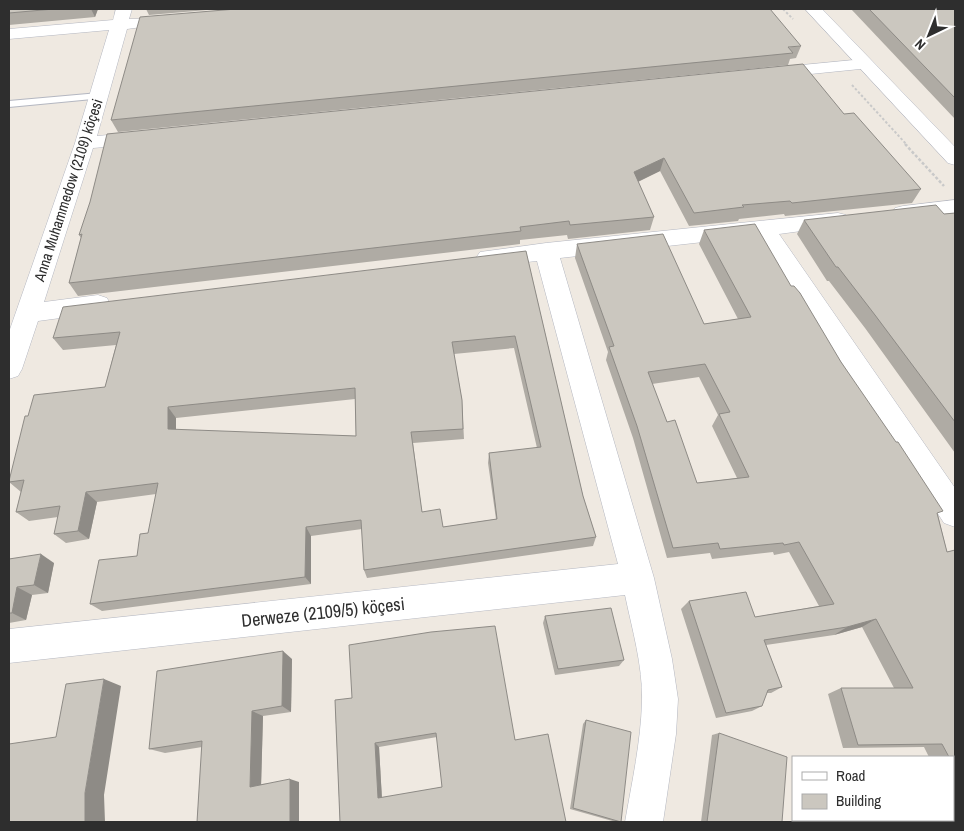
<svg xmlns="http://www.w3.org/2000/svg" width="964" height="831" viewBox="0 0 964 831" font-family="'Archivo Narrow',sans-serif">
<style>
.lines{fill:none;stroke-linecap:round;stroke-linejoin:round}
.lane-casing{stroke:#b4b7c1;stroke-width:2}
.street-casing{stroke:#b4b7c1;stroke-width:1}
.secondary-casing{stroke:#b4b7c1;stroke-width:1}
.path-far1{stroke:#c9c9c9;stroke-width:2;stroke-dasharray:2.5 2;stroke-linecap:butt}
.path{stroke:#c9c9c9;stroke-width:2.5;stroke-dasharray:3 2;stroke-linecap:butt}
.lane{fill:#fff;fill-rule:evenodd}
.street{fill:#fff;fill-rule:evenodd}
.secondary{fill:#fff;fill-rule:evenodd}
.wall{fill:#afaba4;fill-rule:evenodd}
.shaded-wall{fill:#8e8b86}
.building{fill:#cbc7bf;stroke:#8e8b86;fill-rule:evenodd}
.labels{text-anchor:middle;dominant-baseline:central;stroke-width:4.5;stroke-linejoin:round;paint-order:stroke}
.far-street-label{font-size:15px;fill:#2e2e2e;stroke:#fff}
.street-label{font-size:18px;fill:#2e2e2e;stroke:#fff}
</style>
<rect width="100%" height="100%" fill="#efe9e1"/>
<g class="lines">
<!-- lane casing -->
<g class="lane-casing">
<path id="lane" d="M99 93 103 94 105 96 103 98 9 107V101Z"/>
</g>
<!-- street casing -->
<g class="street-casing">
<g id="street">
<path d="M116 9H132L129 19H142L144 23 142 27 127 29 97 136 141 132 148 134 151 138 148 142 141 144 93 148 44 302 98 295 107 298 110 304 107 310 98 313 38 321 22 369 18 376 9 379V332L75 143 109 30 9 39V29L113 20Z"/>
<path d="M864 59 870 60 873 64 870 68 771 78 765 77 762 73 765 69 771 68Z"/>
<path d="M955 200V214L903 220 895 218 892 213 895 208 903 206Z"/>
<path d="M838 213 846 215 849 220 846 225 779 234 955 488V527L944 523 757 236 560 258 654 578 672 659 678 699 676 734 663 822H625C632 782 641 741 642 701 643 666 632 629 625 595L9 663V629L618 564 537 261 488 266 480 264 476 258 480 252 546 243Z"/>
</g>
</g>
<!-- secondary casing -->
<g class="secondary-casing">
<path id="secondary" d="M805 9H822L955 147V165L948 163Z"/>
</g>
<!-- path-far1 -->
<g class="path-far1">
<path d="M783 9 793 19"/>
<path d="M852 85 907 145"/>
</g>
<!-- path -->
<path class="path" d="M905 144 944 186"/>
<!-- lane -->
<use href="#lane" class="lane"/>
<!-- street -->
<use href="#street" class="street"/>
<!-- secondary -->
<use href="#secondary" class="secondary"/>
</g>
<!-- wall -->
<g class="wall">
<path d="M9 9H98L95 17 9 25Z"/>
<path d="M146 9H219L149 15Z"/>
<path d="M851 9H955V119Z"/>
<path d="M801 46 796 58 790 59 788 65 118 132 111 120Z"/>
<path d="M844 114 921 189 912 203 785 216 784 214 739 219 738 221 689 226 660 171 638 182 654 217 650 230 568 239 567 235 520 240V244L78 296 69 283 81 238 79 235Z"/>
<path d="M955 213V453L865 328 829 281H827L797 234 804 220 944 214Z"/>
<path d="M704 230 791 286 841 362 938 515 947 552 955 550V808L953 803V757H929L924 747 843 748 828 694 841 688H894L862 627 834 635 766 645 782 687 771 693H766L762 706 752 711 716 718 681 609 689 601 755 617 819 606 789 552 774 555 773 552 712 559 710 553 667 558 633 438 606 360 608 352 575 258 577 244 704 324 738 319 699 244ZM699 377 718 415 712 426 737 478 697 483 667 422 652 384Z"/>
<path d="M526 251 583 496 596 537 593 546 367 578 364 570 362 529 311 536V584L102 611 90 604 137 556 148 533 156 494 97 502 89 539 66 543 54 534 58 517 29 521 16 512 21 492 9 482 28 416 105 387 116 345 63 350 53 338ZM514 348 537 448 489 453 488 463 496 519 443 527 422 512 413 443 464 439 462 400 454 354ZM355 399 356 436 176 430V418Z"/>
<path d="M9 559 54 563 48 593 32 595 26 620 9 623Z"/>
<path d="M545 616 624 660 619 666 555 675 543 623Z"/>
<path d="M292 659 291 712 263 716 261 784 299 782V822H197L202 747 165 753 149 749Z"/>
<path d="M335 700 515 740 566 822H340ZM437 737 442 787 382 798 379 747Z"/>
<path d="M586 720 621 822H616L570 809 583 724Z"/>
<path d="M719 733 782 822H701L712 735Z"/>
<path d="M917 820 918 822H898L901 821Z"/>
</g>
<!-- shaded-wall -->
<g class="shaded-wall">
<path d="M91 9H98L95 17Z"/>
<path d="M664 158 660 171 631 185 634 172Z"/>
<path d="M168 407 176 418V440L168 429Z"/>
<path d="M86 492 97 502 89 539 78 531Z"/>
<path d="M306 527 311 536V584L305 577Z"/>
<path d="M41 554 54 563 48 593 34 585Z"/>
<path d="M17 587 32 595 26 620 12 613Z"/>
<path d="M876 619 862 627 834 635 847 627Z"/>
<path d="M283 651 292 659 291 712 282 706Z"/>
<path d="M104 679 121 686 104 795 105 822H85V793Z"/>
<path d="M252 711 263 716 261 789 250 787Z"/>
<path d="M375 743 379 747 382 800 378 798Z"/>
<path d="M290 779 299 782V822H290Z"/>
</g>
<!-- building -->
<g class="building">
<path d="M9 9H54L9 13Z"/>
<path d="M236 9H770L801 46 788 47 793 53 111 120 140 17Z"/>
<path d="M869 9H955V98Z"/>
<path d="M803 64 844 114 854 113 921 189 792 203 790 201 742 205 744 207 694 213 664 158 634 172 654 217 570 225 569 221 520 227 521 231 69 283 82 234 79 235 90 202 107 134Z"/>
<path d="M936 205 944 214 955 213V422L875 315 838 267H836L804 220Z"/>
<path d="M755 224 791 286H794L800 293 841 362 896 442H898L943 511 937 513 947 552 955 550V769L953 764V757H949L942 744 858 745 841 688H913L876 619 847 627 764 640 782 687 768 690 762 706 726 713 689 601 746 592 755 617 834 604 799 542 784 545 783 543 720 549 718 543 673 548 637 426 609 347 614 346 577 244 663 234 704 324 751 317 704 230ZM705 364 730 412 719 414 749 477 697 483 675 420 667 422 648 372Z"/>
<path d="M526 251 583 496 596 537 364 570 361 520 306 527 305 577 90 604 99 560 137 556 140 534 148 533 158 483 86 492 78 531 54 534 60 506 16 512 24 480 9 482V481L25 416H28L34 395 105 387 120 332 53 338 63 307ZM515 336 541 447 489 453 497 519 443 527 440 509 422 512 411 432 463 429 462 400 452 342ZM355 388 356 436 168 429V407Z"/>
<path d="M41 554 34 585 17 587 12 613H9V559Z"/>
<path d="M611 608 624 660 558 669 545 616Z"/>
<path d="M495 626 515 740 548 734 566 822H340L335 700 352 698 349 645 431 632ZM436 733 442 787 378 798 375 743Z"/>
<path d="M283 651 282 706 252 711 250 787 290 779V822H197L202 741 149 749 157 671Z"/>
<path d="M104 679 85 793V822H9V744L56 737 66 684Z"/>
<path d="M586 720 631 732 621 822 573 808Z"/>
<path d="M719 733 787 757 782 822H707Z"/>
</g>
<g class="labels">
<!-- far-street labels -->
<g class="far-street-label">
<text transform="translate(68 190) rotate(-72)">Anna Muhammedow (2109) köçesi</text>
</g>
<!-- street labels -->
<g class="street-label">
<text transform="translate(323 612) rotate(-6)">Derweze (2109/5) köçesi</text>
</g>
</g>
<!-- border -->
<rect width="964" height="831" fill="none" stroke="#2e2e2e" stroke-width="20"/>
<!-- legend -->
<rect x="792" y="756" width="162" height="65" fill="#ffffff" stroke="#ababab"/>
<rect x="802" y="772" width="25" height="8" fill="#ffffff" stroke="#ababab"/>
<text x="836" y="781" font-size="15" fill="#2e2e2e">Road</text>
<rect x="802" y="794" width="25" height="15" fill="#cbc7bf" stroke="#ababab"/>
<text x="836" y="806" font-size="15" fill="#2e2e2e">Building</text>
<!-- north arrow -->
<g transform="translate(929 35) rotate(223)" stroke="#ffffff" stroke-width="4" paint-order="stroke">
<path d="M0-4L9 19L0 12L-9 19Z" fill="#2e2e2e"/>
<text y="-8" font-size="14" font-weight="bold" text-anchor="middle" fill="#2e2e2e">N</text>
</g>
</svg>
